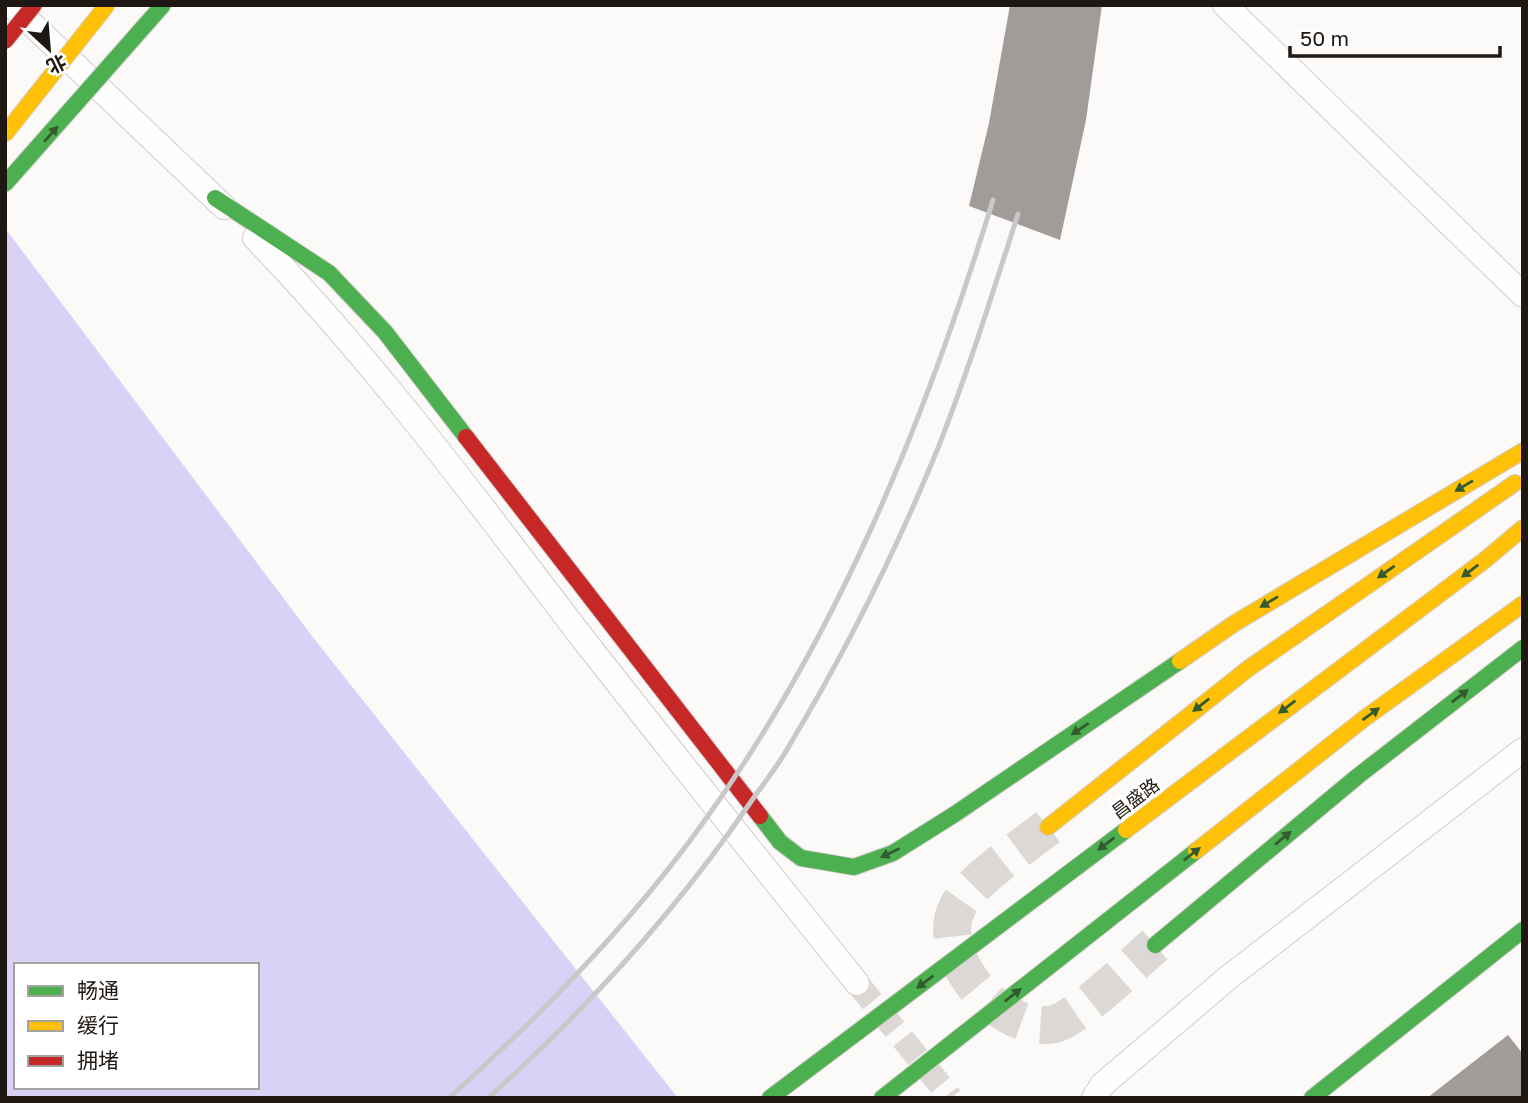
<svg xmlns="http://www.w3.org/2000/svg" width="1528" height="1103" viewBox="0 0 1528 1103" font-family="'Golos Text','Noto Sans SC',sans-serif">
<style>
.water{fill:#dad1f7;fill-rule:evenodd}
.building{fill:#a19c99}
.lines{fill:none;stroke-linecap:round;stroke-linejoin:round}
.street-tunnel{stroke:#dbd8d5;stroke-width:24;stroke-dasharray:24 12;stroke-linecap:butt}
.primary-tunnel{stroke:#dbd8d5;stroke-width:38;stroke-dasharray:38 19;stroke-linecap:butt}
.street-casing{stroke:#d2ccc9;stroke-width:26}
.fast-casing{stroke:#d2ccc9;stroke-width:18}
.slow-casing{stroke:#d2ccc9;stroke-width:18}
.jam-casing{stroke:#d2ccc9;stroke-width:18}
.street{stroke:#fffefe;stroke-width:24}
.fast{stroke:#4caf50;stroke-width:16}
.slow{stroke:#ffc107;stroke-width:16}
.jam{stroke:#c62828;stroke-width:16}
.rail{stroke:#c9c8c8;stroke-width:5}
.fast-bridge-casing{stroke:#d6d4d2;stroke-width:18;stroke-linecap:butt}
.slow-bridge-casing{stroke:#d6d4d2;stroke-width:18;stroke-linecap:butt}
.jam-bridge-casing{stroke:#d6d4d2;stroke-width:18;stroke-linecap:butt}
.fast-bridge{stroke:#4caf50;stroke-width:16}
.slow-bridge{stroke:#ffc107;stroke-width:16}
.jam-bridge{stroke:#c62828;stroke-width:16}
.oneway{fill:#335b2d}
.labels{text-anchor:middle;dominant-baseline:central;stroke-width:7;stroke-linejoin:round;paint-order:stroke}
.street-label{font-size:18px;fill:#1f1711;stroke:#fff}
</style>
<rect width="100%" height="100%" fill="#fcfaf8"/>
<!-- water -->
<path class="water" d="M5 228 312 636 678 1098H5ZM16 965H257V1087H16Z"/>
<!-- building -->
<g class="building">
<path d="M1010 5H1102L1086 120 1060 240 969 206 989 123Z"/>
<path d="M1508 1035 1523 1054V1098H1427Z"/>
</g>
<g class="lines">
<!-- street-tunnel -->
<path class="street-tunnel" d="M857 983 951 1098"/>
<!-- primary-tunnel -->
<path class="primary-tunnel" d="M1048 827C1023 847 970 881 957 908 933 957 1003 1036 1055 1024 1079 1017 1133 964 1155 945"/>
<!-- street casing -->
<g class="street-casing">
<g id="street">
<path d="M1225 5 1523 295"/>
<path d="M15 8 224 207"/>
<path d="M255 238C373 360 474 496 577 631 669 749 763 866 857 983"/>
<path d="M1094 1098 1102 1085 1229 977 1523 750"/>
</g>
</g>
<!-- fast casing -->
<g class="fast-casing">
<g id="fast">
<path d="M215 198 329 273 385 332 466 437"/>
<path d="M760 816 780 842 801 858 854 867 893 853 955 814 1180 661"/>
<path d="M1155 945 1358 776 1523 648"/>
<path d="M770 1098 1126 830"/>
<path d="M882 1098 1196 851"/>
<path d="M1312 1098 1523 930"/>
</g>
</g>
<!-- slow casing -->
<g class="slow-casing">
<g id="slow">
<path d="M1180 661 1235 623 1523 451"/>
<path d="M1048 827 1249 668 1515 483"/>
<path d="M1126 830 1485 560 1523 528"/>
<path d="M1196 851 1365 718 1523 604"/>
</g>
</g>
<!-- jam casing -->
<g class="jam-casing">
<path id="jam" d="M466 437 760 816"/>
</g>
<!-- street -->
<use href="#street" class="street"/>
<!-- fast -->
<use href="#fast" class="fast"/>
<!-- slow -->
<use href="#slow" class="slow"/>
<!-- jam -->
<use href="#jam" class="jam"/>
<!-- rail -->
<g class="rail">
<path d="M449 1098C540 1016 628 927 700 827 837 639 925 421 993 200"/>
<path d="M488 1098C586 1010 676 911 750 803 763 784 778 766 789 746 846 651 896 551 938 448 968 372 993 292 1018 214"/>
</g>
<!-- fast-bridge casing -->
<g class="fast-bridge-casing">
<path id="fast-bridge" d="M5 184 163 5"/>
</g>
<!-- slow-bridge casing -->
<g class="slow-bridge-casing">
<path id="slow-bridge" d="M5 134 107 5"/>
</g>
<!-- jam-bridge casing -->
<g class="jam-bridge-casing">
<path id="jam-bridge" d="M5 41 34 5"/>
</g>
<!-- fast-bridge -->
<use href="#fast-bridge" class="fast-bridge"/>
<!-- slow-bridge -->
<use href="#slow-bridge" class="slow-bridge"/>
<!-- jam-bridge -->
<use href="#jam-bridge" class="jam-bridge"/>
</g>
<!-- one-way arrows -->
<defs><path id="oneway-solid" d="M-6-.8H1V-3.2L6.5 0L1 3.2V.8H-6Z" transform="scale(1.75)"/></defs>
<g class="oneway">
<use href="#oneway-solid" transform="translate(51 134) rotate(-49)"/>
<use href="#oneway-solid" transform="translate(1464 486) rotate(149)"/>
<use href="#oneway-solid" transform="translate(1470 571) rotate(143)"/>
<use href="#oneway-solid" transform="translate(1386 572) rotate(145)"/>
<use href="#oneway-solid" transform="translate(1269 602) rotate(149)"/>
<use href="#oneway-solid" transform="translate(1460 696) rotate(-38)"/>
<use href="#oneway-solid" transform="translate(1201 705) rotate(142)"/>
<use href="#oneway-solid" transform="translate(1287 707) rotate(143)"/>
<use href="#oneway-solid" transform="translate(1371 714) rotate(-36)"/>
<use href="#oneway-solid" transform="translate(1080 729) rotate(146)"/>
<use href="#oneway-solid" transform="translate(1283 838) rotate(-40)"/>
<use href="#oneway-solid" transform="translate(1106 844) rotate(143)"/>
<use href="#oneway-solid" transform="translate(890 853) rotate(155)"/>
<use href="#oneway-solid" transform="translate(1192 854) rotate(-38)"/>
<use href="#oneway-solid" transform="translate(925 982) rotate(143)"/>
<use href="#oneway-solid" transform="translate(1013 995) rotate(-38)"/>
</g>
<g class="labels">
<!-- street labels -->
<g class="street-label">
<text transform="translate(1135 798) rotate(-37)">昌盛路</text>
</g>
</g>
<!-- border -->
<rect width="1528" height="1103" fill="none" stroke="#1f1711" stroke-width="14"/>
<!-- legend -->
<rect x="14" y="963" width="245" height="126" fill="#ffffff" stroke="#a5a2a0" stroke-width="2"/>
<rect x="28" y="986" width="35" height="10" fill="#4caf50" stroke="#a5a2a0" stroke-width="2"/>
<text x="77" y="998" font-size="21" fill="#1f1711">畅通</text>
<rect x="28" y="1021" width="35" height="10" fill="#ffc107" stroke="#a5a2a0" stroke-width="2"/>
<text x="77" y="1033" font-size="21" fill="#1f1711">缓行</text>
<rect x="28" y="1056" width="35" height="10" fill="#c62828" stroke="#a5a2a0" stroke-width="2"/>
<text x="77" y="1068" font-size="21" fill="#1f1711">拥堵</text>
<!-- north arrow -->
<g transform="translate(49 49) rotate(154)" stroke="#ffffff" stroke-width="5" paint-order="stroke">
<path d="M0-5L12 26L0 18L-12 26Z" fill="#1f1711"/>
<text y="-10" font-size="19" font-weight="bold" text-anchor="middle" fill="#1f1711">北</text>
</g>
<!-- scale -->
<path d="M1290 46v10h210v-10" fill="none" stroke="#1f1711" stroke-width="3.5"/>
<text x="1300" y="46" font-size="21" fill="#1f1711" stroke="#ffffff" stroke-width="5" paint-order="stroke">50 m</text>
</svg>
